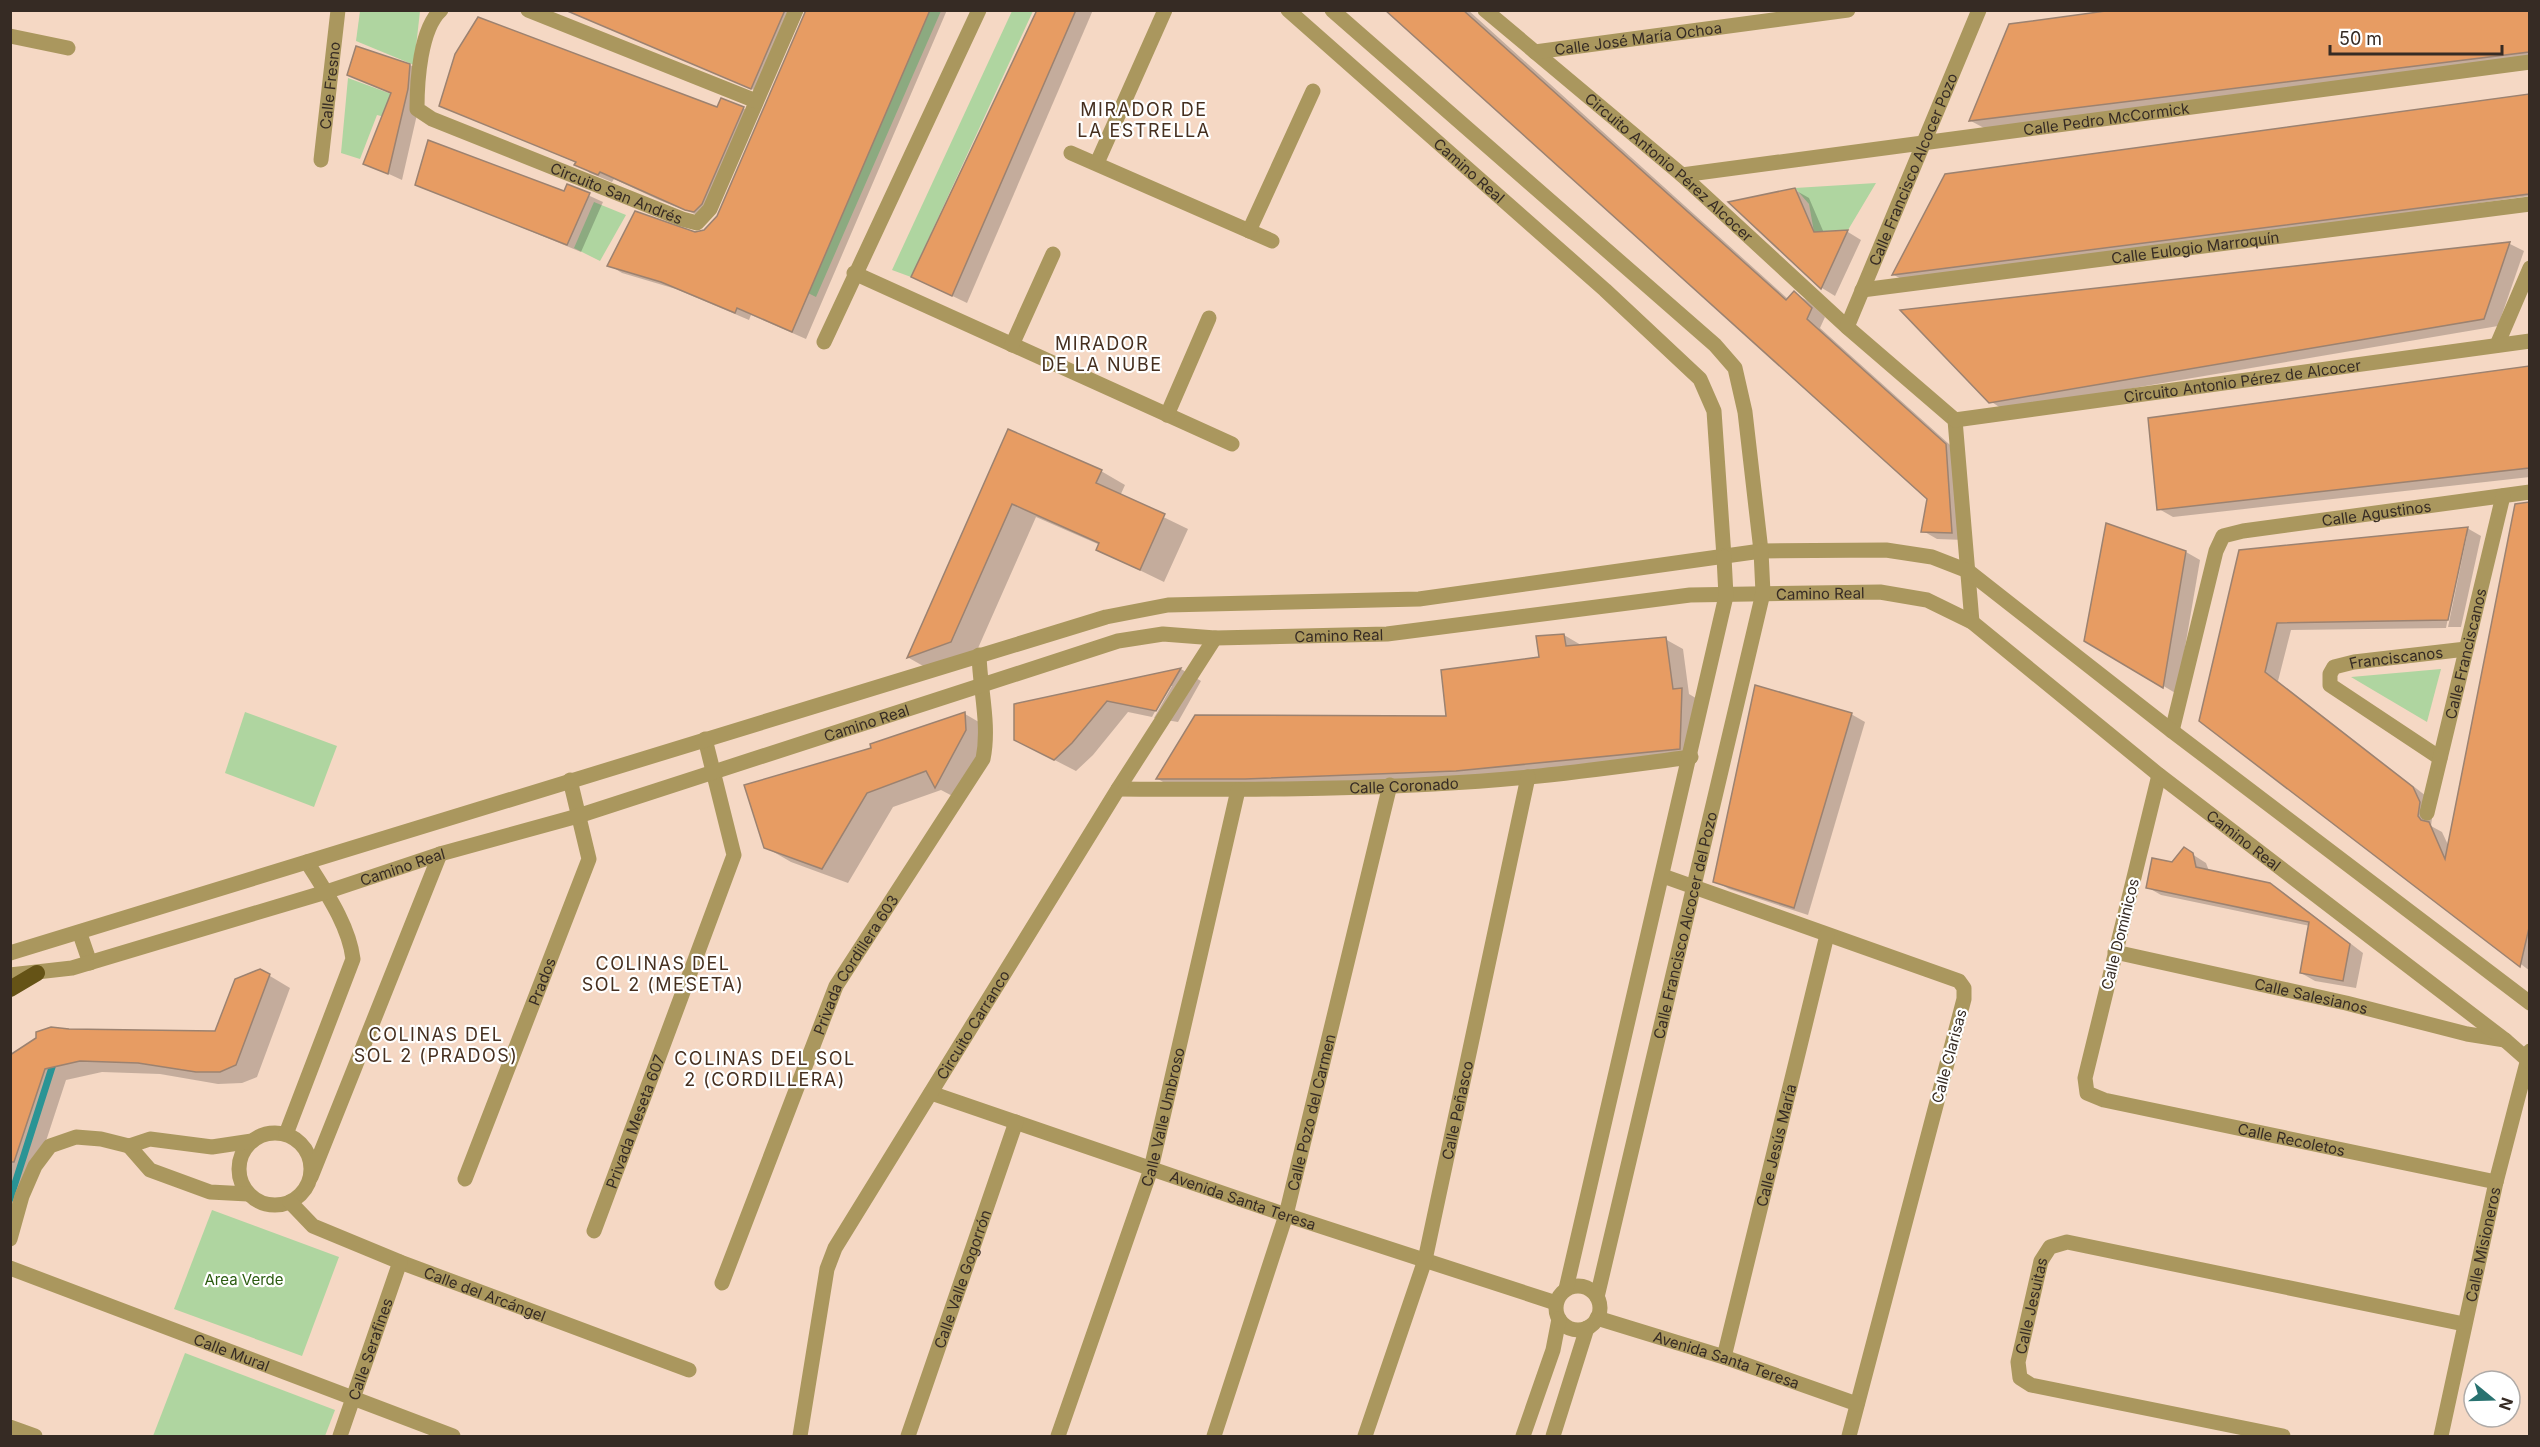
<svg xmlns="http://www.w3.org/2000/svg" width="2540" height="1447" viewBox="0 0 2540 1447" font-family="Inter,sans-serif">
<style>
.green{fill:#afd5a0}
.shadow{fill:#0003}
.lines{fill:none;stroke-linecap:round;stroke-linejoin:round}
.stream{stroke:#2a9495;stroke-width:7}
.building{fill:#e79c63;stroke:#9c8270;stroke-width:1.5}
.minor{stroke:#aa975e;stroke-width:15}
.tertiary{stroke:#aa975e;stroke-width:15}
.trunk{stroke:#655316;stroke-width:16}
.labels{text-anchor:middle;dominant-baseline:central;stroke-width:4.5;stroke-linejoin:round;paint-order:stroke}
.street-label{font-size:15px;fill:#362b24;stroke:#fff}
.park-label{font-size:15px;fill:#2b5c11;stroke:#fff}
.quarter-label{font-size:18px;letter-spacing:1.5px;fill:#452f1f;stroke:#fff}
</style>
<rect width="100%" height="100%" fill="#f5d8c4"/>
<!-- green -->
<g class="green">
<path d="M360 11H420L414 65 356 41Z"/>
<path d="M926 11H941L816 297 802 290Z"/>
<path d="M1012 11H1033L911 277 892 270Z"/>
<path d="M348 78 405 99 400 121 377 115 360 159 341 153Z"/>
<path d="M1876 183 1848 230 1814 232 1809 204 1795 188Z"/>
<path d="M594 202 626 215 600 261 574 248Z"/>
<path d="M2441 669 2427 722 2351 677Z"/>
<path d="M245 712 337 746 314 807 225 773Z"/>
<path d="M212 1210 339 1257 302 1356 174 1309Z"/>
<path d="M185 1353 335 1410 325 1436H153Z"/>
</g>
<!-- shadow -->
<g class="shadow">
<path d="M565 10H804L766 95Z"/>
<path d="M817 10H947L806 339 751 315 749 320 676 289 622 273 609 265 704 231 718 216Z"/>
<path d="M1039 10H1093L967 303 913 277Z"/>
<path d="M1386 10H1468L1788 299 1794 293 1808 301 1825 317 1820 328 1959 453 1965 540 1937 539 1923 531 1928 498Z"/>
<path d="M2125 10H2530V62L1984 128 1971 121 2010 26Z"/>
<path d="M410 65 424 73 421 97 402 180 365 163 392 94 348 74Z"/>
<path d="M2530 95V196L2466 205 2467 211 1907 282 1894 275 1946 176Z"/>
<path d="M441 105 743 108 757 116 708 219 659 200 614 179 612 182 590 173 577 163Z"/>
<path d="M417 184 565 193 568 186 603 202 581 252Z"/>
<path d="M1795 190 1809 198 1824 233 1848 232 1861 240 1835 296 1822 288 1731 203Z"/>
<path d="M2510 244 2524 251 2498 326 2004 410 1990 401 1903 312Z"/>
<path d="M2530 368V477L2173 517 2159 509 2150 420Z"/>
<path d="M1009 431 1101 471 1125 485 1120 496 1188 529 1164 582 1098 550 1100 545 1036 517 975 655 932 671 909 658Z"/>
<path d="M2530 510V971L2200 720 2240 552 2467 528 2481 536 2461 627H2448L2467 535H2464L2446 628 2291 630 2278 681 2426 796 2433 811 2431 826 2442 832 2449 847 2515 511Z"/>
<path d="M2186 552 2200 560 2177 694 2086 640Z"/>
<path d="M1564 635 1581 645 1665 639 1683 649 1689 694 1699 700 1697 758 1475 781 1175 789 1158 779 1448 717 1540 658Z"/>
<path d="M1181 669 1201 681 1178 722 1154 718 1172 686H1169L1152 717 1128 712 1093 755 1076 771 1037 751 1016 705Z"/>
<path d="M965 714 991 729 962 801 941 790 893 807 848 883 791 862 765 847 873 749 872 745Z"/>
<path d="M1851 714 1865 722 1808 915 1729 889 1715 881Z"/>
<path d="M2184 849 2206 863 2209 871 2269 884 2284 893 2363 953 2356 988 2315 981 2301 973 2310 926 2161 895 2147 887Z"/>
<path d="M260 970 290 988 257 1077 242 1083 218 1084 160 1074 102 1072 66 1080 10 1251V1057L68 1031 216 1032Z"/>
</g>
<g class="lines">
<!-- stream -->
<path class="stream" d="M10 1199 54 1061"/>
</g>
<!-- building -->
<g class="building">
<path d="M565 10H785L751 89Z"/>
<path d="M806 10H930L792 332 737 308 735 313 661 282 607 266 635 211 695 232 704 230 717 216Z"/>
<path d="M1037 10H1076L952 296 911 277Z"/>
<path d="M1385 10H1463L1786 300 1794 291 1812 308 1807 319 1946 444 1952 533 1921 532 1927 499Z"/>
<path d="M2113 10H2529V52L1969 121 2009 24Z"/>
<path d="M478 17 717 107 721 98 744 107 702 204 694 212 685 210 600 172 598 175 574 165 576 162 439 106 455 54Z"/>
<path d="M356 46 410 64 408 89 388 174 363 164 391 93 347 75Z"/>
<path d="M2529 94V194L1892 275 1945 174Z"/>
<path d="M428 140 564 191 567 184 590 193 567 245 415 185Z"/>
<path d="M1795 188 1814 232 1848 230 1821 289 1728 202Z"/>
<path d="M2510 242 2484 319 1989 403 1900 310Z"/>
<path d="M2529 366V468L2157 510 2148 418Z"/>
<path d="M1008 429 1102 470 1096 483 1165 514 1140 570 1096 550 1099 543 1012 504 951 642 907 658Z"/>
<path d="M2529 502V928L2520 967 2199 721 2239 550 2468 527 2448 620 2277 623 2265 672 2413 787 2420 802 2418 816 2421 820 2429 822 2445 859 2515 504Z"/>
<path d="M2106 523 2186 551 2163 688 2084 641Z"/>
<path d="M1564 634 1566 646 1666 637 1673 689 1682 688 1680 749 1456 771 1245 779H1156L1195 715 1446 716 1441 670 1539 657 1536 636Z"/>
<path d="M1181 668 1156 711 1107 701 1072 743 1054 760 1014 740V704Z"/>
<path d="M1755 685 1852 713 1794 908 1713 882Z"/>
<path d="M965 712 966 730 935 788 926 771 867 793 822 869 764 848 744 785 871 748 870 744Z"/>
<path d="M2184 847 2193 853 2196 867 2270 883 2350 944 2343 981 2300 973 2309 922 2146 888 2152 858 2172 862Z"/>
<path d="M260 969 270 974 236 1065 220 1072H196L138 1063 80 1061 45 1069 14 1162H10V1055L36 1038V1032L51 1027 69 1029 215 1031 235 979Z"/>
</g>
<g class="lines">
<!-- minor -->
<g class="minor">
<path id="s1" d="M441 10C420 29 417 82 417 109L432 119 682 219 697 223 710 209 796 10"/>
<path d="M528 10 756 101"/>
<path id="s2" d="M1288 10 1605 290 1700 379 1714 411 1724 557"/>
<path d="M1332 10 1715 345 1735 368 1745 412 1761 551"/>
<path id="s3" d="M1485 10 1682 175 1847 327 1955 420 1972 622"/>
<path d="M10 36 68 48"/>
<path id="s4" d="M1535 52 1848 10"/>
<path d="M1071 153 1272 241"/>
<path id="s5" d="M321 160 338 10"/>
<path d="M1097 163 1165 10"/>
<path id="s6" d="M1682 175 2530 62"/>
<path d="M1249 231 1313 91"/>
<path d="M854 273 1232 444"/>
<path id="s7" d="M1862 290 2530 204"/>
<path id="s8" d="M1847 327 1979 10"/>
<path d="M824 342 979 10"/>
<path d="M1012 345 1053 254"/>
<path d="M2497 345 2530 268"/>
<path d="M1167 415 1209 318"/>
<path id="s9" d="M1955 420 2530 341"/>
<path id="s10" d="M2172 731 2216 551 2223 536 2243 531 2530 492"/>
<path id="s11" d="M2440 758 2330 685V674L2334 667 2354 662 2466 649"/>
<path id="s12" d="M2159 775 2085 1078 2087 1093 2104 1100 2496 1182"/>
<path id="s13" d="M1118 789C1254 790 1392 790 1528 777 1582 772 1637 764 1691 757"/>
<path id="s14" d="M2427 813 2503 496"/>
<path d="M1663 876 1959 981 1964 988V999L1849 1436"/>
<path id="s15" d="M2115 952 2346 1003 2467 1034 2505 1040"/>
<path id="s16" d="M931 1093 1286 1215 1556 1303"/>
<circle cx="275" cy="1169" r="36"/>
<path d="M286 1134 353 959C349 925 325 891 307 862"/>
<path d="M129 1146 150 1170 210 1192 248 1194"/>
<path d="M311 1177 440 854"/>
<path id="s17" d="M465 1179 589 859 570 780"/>
<path id="s18" d="M290 1202 313 1226 400 1262 689 1370"/>
<path id="s19" d="M594 1231 734 855 705 739"/>
<path d="M10 1239 22 1196 35 1166 50 1146 76 1137 101 1139 129 1146 150 1139 212 1147 252 1141"/>
<path id="s20" d="M10 1268 453 1436"/>
<path id="s21" d="M722 1283 836 986 983 759C990 725 980 690 979 655"/>
<path id="s22" d="M1597 1318 1724 1357 1857 1404"/>
<path id="s23" d="M1724 1357 1827 935"/>
<path d="M10 1427 35 1436"/>
<path id="s24" d="M340 1436 400 1262"/>
<path id="s25" d="M800 1436 827 1269 835 1248 1118 789 1215 638"/>
<path id="s26" d="M908 1436 1016 1122"/>
<path id="s27" d="M1058 1436 1151 1169 1238 790"/>
<path id="s28" d="M1214 1436 1286 1215 1390 785"/>
<path id="s29" d="M1365 1436 1425 1260 1528 777"/>
<path id="s30" d="M2283 1436 2031 1385 2020 1378 2018 1362 2041 1261 2050 1247 2067 1242 2464 1324"/>
<path id="s31" d="M2441 1436 2496 1182 2530 1051"/>
</g>
<!-- tertiary -->
<g class="tertiary">
<path d="M80 934 90 963"/>
<path d="M10 953 1106 617 1168 605 1419 599 1761 551 1886 550 1932 557 1968 571 2172 731 2530 1003"/>
<path id="s32" d="M10 975 72 968 326 892 440 854 578 816 1118 641 1163 634 1215 638 1387 634 1690 595 1880 592 1927 600 1972 622 2159 775 2505 1040 2530 1062"/>
<circle cx="1578" cy="1308" r="22"/>
<path d="M1566 1289 1726 596 1724 557"/>
<path id="s33" d="M1597 1297 1763 593 1761 551"/>
<path d="M1523 1436 1553 1350 1559 1319"/>
<path d="M1553 1436 1587 1328"/>
</g>
<!-- trunk -->
<path class="trunk" d="M10 989 37 973"/>
</g>
<g class="labels">
<!-- street labels -->
<g class="street-label">
<text stroke="none"><textPath href="#s4" startOffset="104">Calle José María Ochoa</textPath></text>
<text stroke="none"><textPath href="#s5" startOffset="75">Calle Fresno</textPath></text>
<text stroke="none"><textPath href="#s6" startOffset="428">Calle Pedro McCormick</textPath></text>
<text stroke="none"><textPath href="#s3" startOffset="242">Circuito Antonio Pérez Alcocer</textPath></text>
<text stroke="none"><textPath href="#s8" startOffset="171">Calle Francisco Alcocer Pozo</textPath></text>
<text stroke="none"><textPath href="#s2" startOffset="242">Camino Real</textPath></text>
<text stroke="none"><textPath href="#s1" startOffset="321">Circuito San Andrés</textPath></text>
<text stroke="none"><textPath href="#s7" startOffset="336">Calle Eulogio Marroquín</textPath></text>
<text stroke="none"><textPath href="#s9" startOffset="290">Circuito Antonio Pérez de Alcocer</textPath></text>
<text stroke="none"><textPath href="#s10" startOffset="357">Calle Agustinos</textPath></text>
<text stroke="none"><textPath href="#s32" startOffset="1864">Camino Real</textPath></text>
<text stroke="none"><textPath href="#s32" startOffset="1380">Camino Real</textPath></text>
<text stroke="none"><textPath href="#s14" startOffset="164">Calle Franciscanos</textPath></text>
<text stroke="none"><textPath href="#s11" startOffset="214">Franciscanos</textPath></text>
<text stroke="none"><textPath href="#s32" startOffset="894">Camino Real</textPath></text>
<text stroke="none"><textPath href="#s13" startOffset="286">Calle Coronado</textPath></text>
<text stroke="none"><textPath href="#s32" startOffset="2370">Camino Real</textPath></text>
<text stroke="none"><textPath href="#s32" startOffset="408">Camino Real</textPath></text>
<text stroke="none"><textPath href="#s33" startOffset="382">Calle Francisco Alcocer del Pozo</textPath></text>
<text transform="translate(2120 934) rotate(-76)">Calle Dominicos</text>
<text stroke="none"><textPath href="#s21" startOffset="346">Privada Cordillera 603</textPath></text>
<text stroke="none"><textPath href="#s17" startOffset="212">Prados</textPath></text>
<text stroke="none"><textPath href="#s15" startOffset="201">Calle Salesianos</textPath></text>
<text stroke="none"><textPath href="#s25" startOffset="454">Circuito Carranco</textPath></text>
<text transform="translate(1949 1056) rotate(-75)">Calle Clarisas</text>
<text stroke="none"><textPath href="#s29" startOffset="339">Calle Peñasco</textPath></text>
<text stroke="none"><textPath href="#s28" startOffset="338">Calle Pozo del Carmen</textPath></text>
<text stroke="none"><textPath href="#s27" startOffset="336">Calle Valle Umbroso</textPath></text>
<text stroke="none"><textPath href="#s19" startOffset="117">Privada Meseta 607</textPath></text>
<text stroke="none"><textPath href="#s12" startOffset="537">Calle Recoletos</textPath></text>
<text stroke="none"><textPath href="#s23" startOffset="218">Calle Jesús María</textPath></text>
<text stroke="none"><textPath href="#s16" startOffset="330">Avenida Santa Teresa</textPath></text>
<text stroke="none"><textPath href="#s31" startOffset="196">Calle Misioneros</textPath></text>
<text stroke="none"><textPath href="#s26" startOffset="166">Calle Valle Gogorrón</textPath></text>
<text stroke="none"><textPath href="#s18" startOffset="218">Calle del Arcángel</textPath></text>
<text stroke="none"><textPath href="#s30" startOffset="344">Calle Jesuitas</textPath></text>
<text stroke="none"><textPath href="#s24" startOffset="92">Calle Serafines</textPath></text>
<text stroke="none"><textPath href="#s20" startOffset="237">Calle Mural</textPath></text>
<text stroke="none"><textPath href="#s22" startOffset="136">Avenida Santa Teresa</textPath></text>
</g>
<!-- park labels -->
<g class="park-label">
<text x="244" y="1279">Area Verde</text>
</g>
<!-- quarter labels -->
<g class="quarter-label">
<text x="1144" y="109">MIRADOR DE<tspan x="1144" dy="21">LA ESTRELLA</tspan></text>
<text x="1102" y="343">MIRADOR<tspan x="1102" dy="21">DE LA NUBE</tspan></text>
<text x="663" y="963">COLINAS DEL<tspan x="663" dy="21">SOL 2 (MESETA)</tspan></text>
<text x="436" y="1034">COLINAS DEL<tspan x="436" dy="21">SOL 2 (PRADOS)</tspan></text>
<text x="765" y="1058">COLINAS DEL SOL<tspan x="765" dy="21">2 (CORDILLERA)</tspan></text>
</g>
</g>
<!-- border -->
<rect width="2540" height="1447" fill="none" stroke="#362b24" stroke-width="24"/>
<!-- north arrow -->
<g transform="translate(2492 1399) rotate(109)"><circle r="28" fill="#ffffff" stroke="#afaaa7" stroke-width="1.5"/>
<path d="M0-4.5L10 22L0 15L-10 22Z" fill="#287270"/>
<text y="-9" font-size="16" font-weight="bold" text-anchor="middle" fill="#362b24">N</text>
</g>
<!-- scale -->
<path d="M2330 45v9h172v-9" fill="none" stroke="#362b24" stroke-width="3"/>
<text x="2339" y="45" font-size="18" fill="#362b24" stroke="#ffffff" stroke-width="4.5" paint-order="stroke">50 m</text>
</svg>
